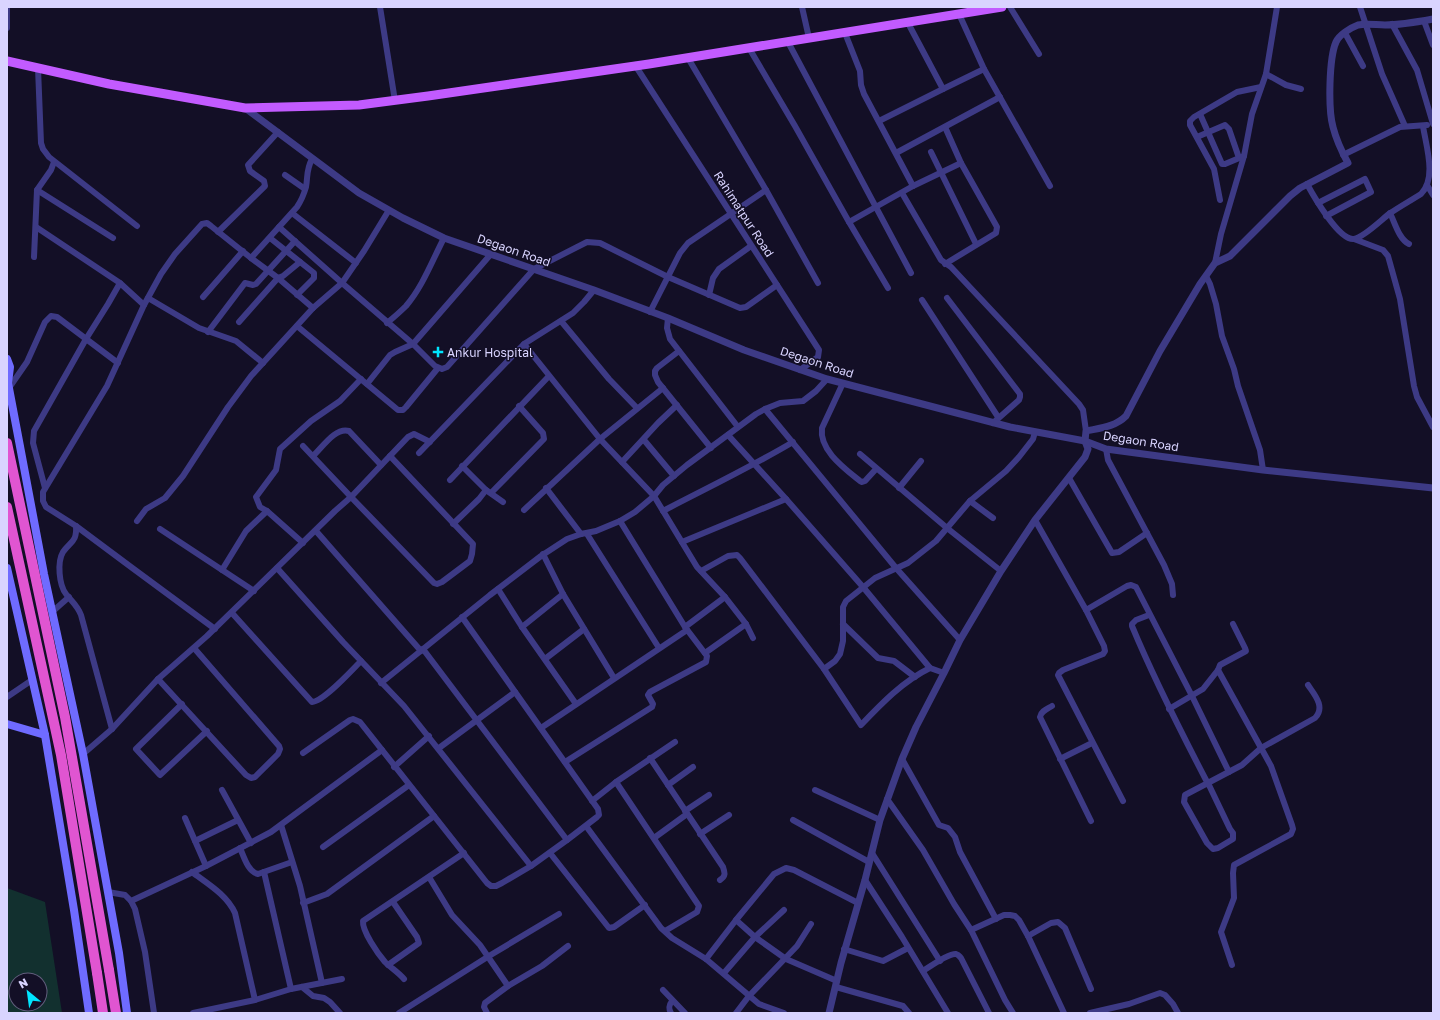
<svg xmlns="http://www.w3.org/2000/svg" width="1440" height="1020" viewBox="0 0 1440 1020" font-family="'Golos Text',sans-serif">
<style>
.green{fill:#12302f;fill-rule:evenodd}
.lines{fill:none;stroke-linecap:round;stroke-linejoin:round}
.minor{stroke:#3d3a85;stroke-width:6}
.tertiary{stroke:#3d3a85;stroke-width:7}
.secondary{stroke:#6f6bff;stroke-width:8}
.primary{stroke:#c25bff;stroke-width:9}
.trunk{stroke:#e055d1;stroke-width:10}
.trunk-bridge{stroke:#e055d1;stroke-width:10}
.poi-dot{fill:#00e5ff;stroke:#130f26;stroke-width:1.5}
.labels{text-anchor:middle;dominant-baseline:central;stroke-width:3;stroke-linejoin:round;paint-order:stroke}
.street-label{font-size:12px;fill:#d9d4ff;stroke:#130f26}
.poi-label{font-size:12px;fill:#d9d4ff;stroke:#130f26;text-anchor:start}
</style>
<rect width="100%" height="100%" fill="#130f26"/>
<!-- green -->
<path class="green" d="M7 888 45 902 62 1013H7ZM16 980H40V1004H16Z"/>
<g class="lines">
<!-- minor -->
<g class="minor">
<path d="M380 7 395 101"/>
<path d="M802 7 809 38"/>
<path d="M1010 7 1039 54"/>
<path d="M1360 7 1382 74 1405 126"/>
<path d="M7 8V28"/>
<path d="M959 14 984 69 1050 186"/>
<path d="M1424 21 1433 45"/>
<path d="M1392 24 1417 70 1433 124"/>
<path d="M845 33 860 71 861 85 864 94 913 186"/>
<path d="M1345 33 1363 66"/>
<path d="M788 42 911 273"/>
<path d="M749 48 795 126 849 222"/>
<path d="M635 65 819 350 818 357 800 370"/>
<path d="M38 68 41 143 43 149 49 157 137 226"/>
<path d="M1266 74 1286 85 1301 89"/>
<path d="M943 89 984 69"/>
<path d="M1200 114 1222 164H1225L1244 156"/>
<path d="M879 121 943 89 908 23"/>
<path d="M1197 137 1225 125 1229 129 1239 158"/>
<path d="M931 152 976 244"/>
<path d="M896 153 1000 97"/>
<path d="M1343 155 1400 127 1427 125"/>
<path d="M285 175 305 189"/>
<path d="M1307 184C1313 195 1339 241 1354 239 1364 237 1381 220 1389 214 1399 207 1410 201 1421 194 1437 178 1426 146 1423 126"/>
<path d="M1427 185 1433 195"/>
<path d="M37 190 113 238"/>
<path d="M766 190 818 283"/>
<path d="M902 193 941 260 951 267 1079 404 1083 410 1086 431"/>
<path d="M1220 200 1214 169 1190 125V121L1194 117 1237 92 1261 87"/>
<path d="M1318 203 1365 179 1371 192 1326 216"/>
<path d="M292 213 356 263"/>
<path d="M1390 213C1395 223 1399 239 1409 244"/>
<path d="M36 227 120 283 144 305"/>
<path d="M279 227 342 283 413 344 435 366 442 369 447 367 534 269 587 242 600 243 668 277 740 308 746 307 777 285"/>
<path d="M218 232 265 186 264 181 250 171 248 165 278 132"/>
<path d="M270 238 314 273V278L297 295"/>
<path d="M1354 239 1383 250 1388 256 1400 299 1414 386 1417 397 1433 427"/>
<path d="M34 257 37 190 51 170 54 162"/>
<path d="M251 258 297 207C301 201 304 194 306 187 308 176 306 170 312 159"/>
<path d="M1215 263 1221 234 1244 156 1252 114 1266 74 1277 7"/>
<path d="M945 264 996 233 997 227 961 163"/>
<path d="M1206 276 1210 284 1216 304 1222 336 1234 369 1238 386 1260 450 1263 470"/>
<path d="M888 288 849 222 913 186 961 163 945 127"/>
<path d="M709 295 713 278 719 269 751 246"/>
<path d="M203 297 243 251"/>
<path d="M148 298 199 328 236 341 263 363"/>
<path d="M947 298 1020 394V397L1019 400 993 423"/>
<path d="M922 300 998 417"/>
<path d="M650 312 680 253 688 243 766 190 688 58"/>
<path d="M668 318 667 328 670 339 738 427"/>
<path d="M561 321 609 379 637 408"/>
<path d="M239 322 278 278 283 276 300 262"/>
<path d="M387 323C393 318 400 312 406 306 423 286 432 261 444 238"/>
<path d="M297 326 398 410H403L406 407 438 368"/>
<path d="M208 332 245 283 253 285 256 284 295 241"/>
<path d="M524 344 600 439 654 496 697 567 725 597 746 624 753 638"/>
<path d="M679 351 657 368 655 371V375L658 382 711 448"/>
<path d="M843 383 822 428C819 450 844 468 860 481L862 482 865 481 876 469"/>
<path d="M367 384 390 355 395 352 413 344 491 254"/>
<path d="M9 388 27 362 45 322 51 316 57 317 118 363"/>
<path d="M765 409 896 568 960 640"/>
<path d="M728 435 786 499"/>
<path d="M644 440 674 476"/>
<path d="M303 446 351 497 434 583 437 584 442 582 470 561 472 554 473 544 390 456"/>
<path d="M1106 449 1108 460 1164 565 1172 584 1173 595"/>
<path d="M419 453 524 344 573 313 584 302 594 290"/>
<path d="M860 454 947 528 1001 571"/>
<path d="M313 456C322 448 335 427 349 431L381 465"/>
<path d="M622 462 658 423 677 405"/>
<path d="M462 466 486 490 503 502"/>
<path d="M1069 478 1112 553 1119 552 1147 533"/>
<path d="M450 480 549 376"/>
<path d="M45 488 33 443 34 431 86 339 108 304 120 283"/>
<path d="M546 488 581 534"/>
<path d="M899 488 921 461"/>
<path d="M491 493 544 439 543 433 519 406"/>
<path d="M970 501 993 518"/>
<path d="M524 510 600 439 663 388"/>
<path d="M663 511C707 488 751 467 793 442"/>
<path d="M1035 520 1086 610 1104 646 1105 651 1103 654 1063 670 1059 673 1058 675 1123 801"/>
<path d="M137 521 146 509 165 498 183 476 228 407 251 376 313 308 342 283 364 251 389 210"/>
<path d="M453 524 479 499 486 490"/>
<path d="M76 526C77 542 71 541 63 552 57 562 59 585 66 594 72 602 77 605 81 615L112 729"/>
<path d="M160 529 254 591"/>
<path d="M316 531 421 651"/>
<path d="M587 534 659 648"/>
<path d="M682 542 786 499 863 587 930 668 944 673"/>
<path d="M303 543 267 511 260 507 256 497 276 470 280 449 311 421 340 401 361 379"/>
<path d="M543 554 563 594 614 678"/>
<path d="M277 568 343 642 404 706 531 866"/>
<path d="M222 570 246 531 267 511"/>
<path d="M701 571 728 556 737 555 740 558 824 669 861 725C881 704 903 681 930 668"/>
<path d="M498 589 522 627 576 704"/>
<path d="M1086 610 1127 586 1131 585 1136 587 1192 696 1229 772"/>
<path d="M52 612 69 597"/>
<path d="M232 613 312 702C324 701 351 671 361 661"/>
<path d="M1149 615 1136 620 1132 624V626C1154 679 1180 730 1206 780L1208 783 1230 829 1233 833V839L1218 848 1213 849 1207 843 1184 802 1185 795 1242 765 1261 748 1315 718C1326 707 1314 694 1308 685"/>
<path d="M462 617 598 809 599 815 597 817 567 840"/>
<path d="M843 624 878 658 894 661 915 677"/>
<path d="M522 627 563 594"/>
<path d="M685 627 725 597"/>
<path d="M215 629 131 567 76 526 46 507 43 501V492L107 386 144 305 161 274 175 254 202 224 207 223 211 226 251 258 278 278 313 308"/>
<path d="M705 653 746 624"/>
<path d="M545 659 584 629"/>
<path d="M824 669 835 661 840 654 843 641V607L846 601 875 578 908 563 936 541 970 501 1006 471 1019 457 1033 439 1035 432"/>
<path d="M1218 670 1220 665 1246 651 1245 648 1233 624"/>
<path d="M158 679 246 775 251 778 255 777 278 754 280 749 279 746 194 648"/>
<path d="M381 683 490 595 541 556 567 539 581 534 596 531 620 521 635 512 654 496 663 485 687 465 756 414 765 409 780 403 803 401 816 391 827 379"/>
<path d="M7 697 32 680"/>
<path d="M182 704 136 749 160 775 207 731"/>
<path d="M1052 706C1047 709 1041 711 1040 717L1091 821"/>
<path d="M1169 709 1203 689 1218 670 1271 766 1292 825 1293 829 1291 834 1234 865 1233 873 1234 898 1221 932 1232 965"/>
<path d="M541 728 687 630"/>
<path d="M439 748 515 692"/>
<path d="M303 753 350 720 353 719 360 722 487 883 491 886H496L502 883 531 866 567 840 423 649"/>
<path d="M83 754 112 729 158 679 207 636 335 511 351 497 408 437 414 434 430 442"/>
<path d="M650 758 723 867C725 873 726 876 720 880"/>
<path d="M902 759 939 825 948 828 955 837 960 852 996 919"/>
<path d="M1060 759 1092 743"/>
<path d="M565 762 652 707 653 704 648 695 650 692 706 662 707 656 685 627 620 521"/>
<path d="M394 767 429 736"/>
<path d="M616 782 699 906 697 912 665 931"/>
<path d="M668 785 693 767"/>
<path d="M222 790 251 843"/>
<path d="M815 790 880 820"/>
<path d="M887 799 923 850 954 904 971 930 1005 1000 1013 1013"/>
<path d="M592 801 616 782 675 742"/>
<path d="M685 811 709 795"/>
<path d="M185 818 206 866"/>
<path d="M793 820 869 862"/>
<path d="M281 825 300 886 322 983"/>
<path d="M586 826 661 928 672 938 706 959 759 1004 784 1013"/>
<path d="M700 834 729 815"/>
<path d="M654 838 687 814"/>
<path d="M195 841 238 820"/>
<path d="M323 847 409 785"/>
<path d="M240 848C244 857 248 872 258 874L292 862"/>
<path d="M550 853 609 928 614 927 645 905"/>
<path d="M872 853 940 961"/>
<path d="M192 872C208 884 227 895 235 913L255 1000"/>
<path d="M264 872 291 989"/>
<path d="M429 877 452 915 480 945 508 986 542 966 568 946"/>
<path d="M865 880 902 937 948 1013"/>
<path d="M108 892 125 895 131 901 206 866 271 832 382 750"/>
<path d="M131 901 135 909 145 952 154 1013"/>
<path d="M303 903 327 894 434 816"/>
<path d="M736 920 755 937 786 959 837 981"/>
<path d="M971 930 1004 915H1010L1015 916 1019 920 1028 936 1064 1013"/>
<path d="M1028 936 1051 923 1058 922 1065 928 1091 989"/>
<path d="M844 949 883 961 908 948"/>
<path d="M706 959 736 920 774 874 786 868 794 870 858 903"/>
<path d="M388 965 419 943 417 937 393 902"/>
<path d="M923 971C929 967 949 953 956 954 959 955 959 956 961 958L989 1013"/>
<path d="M724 973 755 937 784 910"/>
<path d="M404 979C398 972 391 968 385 962 378 954 362 931 363 921L464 853"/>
<path d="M302 987 313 996 324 998 330 1002 340 1013"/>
<path d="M836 987 903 1006 909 1013"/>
<path d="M663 990 685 1013"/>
<path d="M193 1013 255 1000 291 989 342 979"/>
<path d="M399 1013 489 956 559 914"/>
<path d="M487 1013 484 1007 485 1003 508 986"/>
<path d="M671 1013C668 1008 669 1005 672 1001"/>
<path d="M736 1013 749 996 797 946 811 924"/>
<path d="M1090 1013 1129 1004 1160 993 1165 995 1173 1004 1178 1013"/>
</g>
<!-- tertiary -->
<g class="tertiary">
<path d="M245 108 359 193 403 218 444 238 594 290 668 318 744 350 827 379 1010 427 1085 441 1106 449 1263 470 1433 488"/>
<path d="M829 1013 841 963 865 880 880 820 902 759 916 727 944 673 960 640 1001 571 1035 520 1085 457 1088 449 1085 441 1086 431C1100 428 1115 427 1126 416L1160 351 1200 284 1215 263 1230 256 1290 196 1300 188 1348 163C1342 152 1336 139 1333 127 1328 109 1329 58 1336 42 1339 35 1350 28 1358 25 1367 23 1376 25 1385 25 1401 25 1417 22 1433 19"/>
</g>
<!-- secondary -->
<g class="secondary">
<path d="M7 359 10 367 8 383 19 441 44 574 83 754 119 953 127 1013"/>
<path d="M7 568 45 735 74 910 89 1013"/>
<path d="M7 724 45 735"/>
</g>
<!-- primary -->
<path class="primary" d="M7 61 109 84 245 108 359 105 428 96 649 64 1002 7"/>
<!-- trunk -->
<g class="trunk">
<path d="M109 970 116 1013"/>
<path d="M97 973 103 1013"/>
</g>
<!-- trunk-bridge -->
<g class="trunk-bridge">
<path d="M7 443 65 717 109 970"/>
<path d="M7 507 61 755 97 973"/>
</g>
</g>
<!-- markers -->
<path class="poi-dot" d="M436 346h4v4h4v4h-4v4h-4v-4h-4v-4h4z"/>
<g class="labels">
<!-- street labels -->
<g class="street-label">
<text transform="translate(744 214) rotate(57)">Rahimatpur Road</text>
<text transform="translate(514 250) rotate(19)">Degaon Road</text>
<text transform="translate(817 362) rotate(18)">Degaon Road</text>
<text transform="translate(1141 441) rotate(9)">Degaon Road</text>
</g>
<!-- poi labels -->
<g class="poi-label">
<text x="447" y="352">Ankur Hospital</text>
</g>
</g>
<!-- border -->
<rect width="1440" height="1020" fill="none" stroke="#d9d4ff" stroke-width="16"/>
<!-- north arrow -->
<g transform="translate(28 992) rotate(331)"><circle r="19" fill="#130f26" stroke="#625e7d"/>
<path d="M0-3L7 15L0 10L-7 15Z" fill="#00e5ff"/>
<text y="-6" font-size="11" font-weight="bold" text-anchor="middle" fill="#d9d4ff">N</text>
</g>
</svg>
